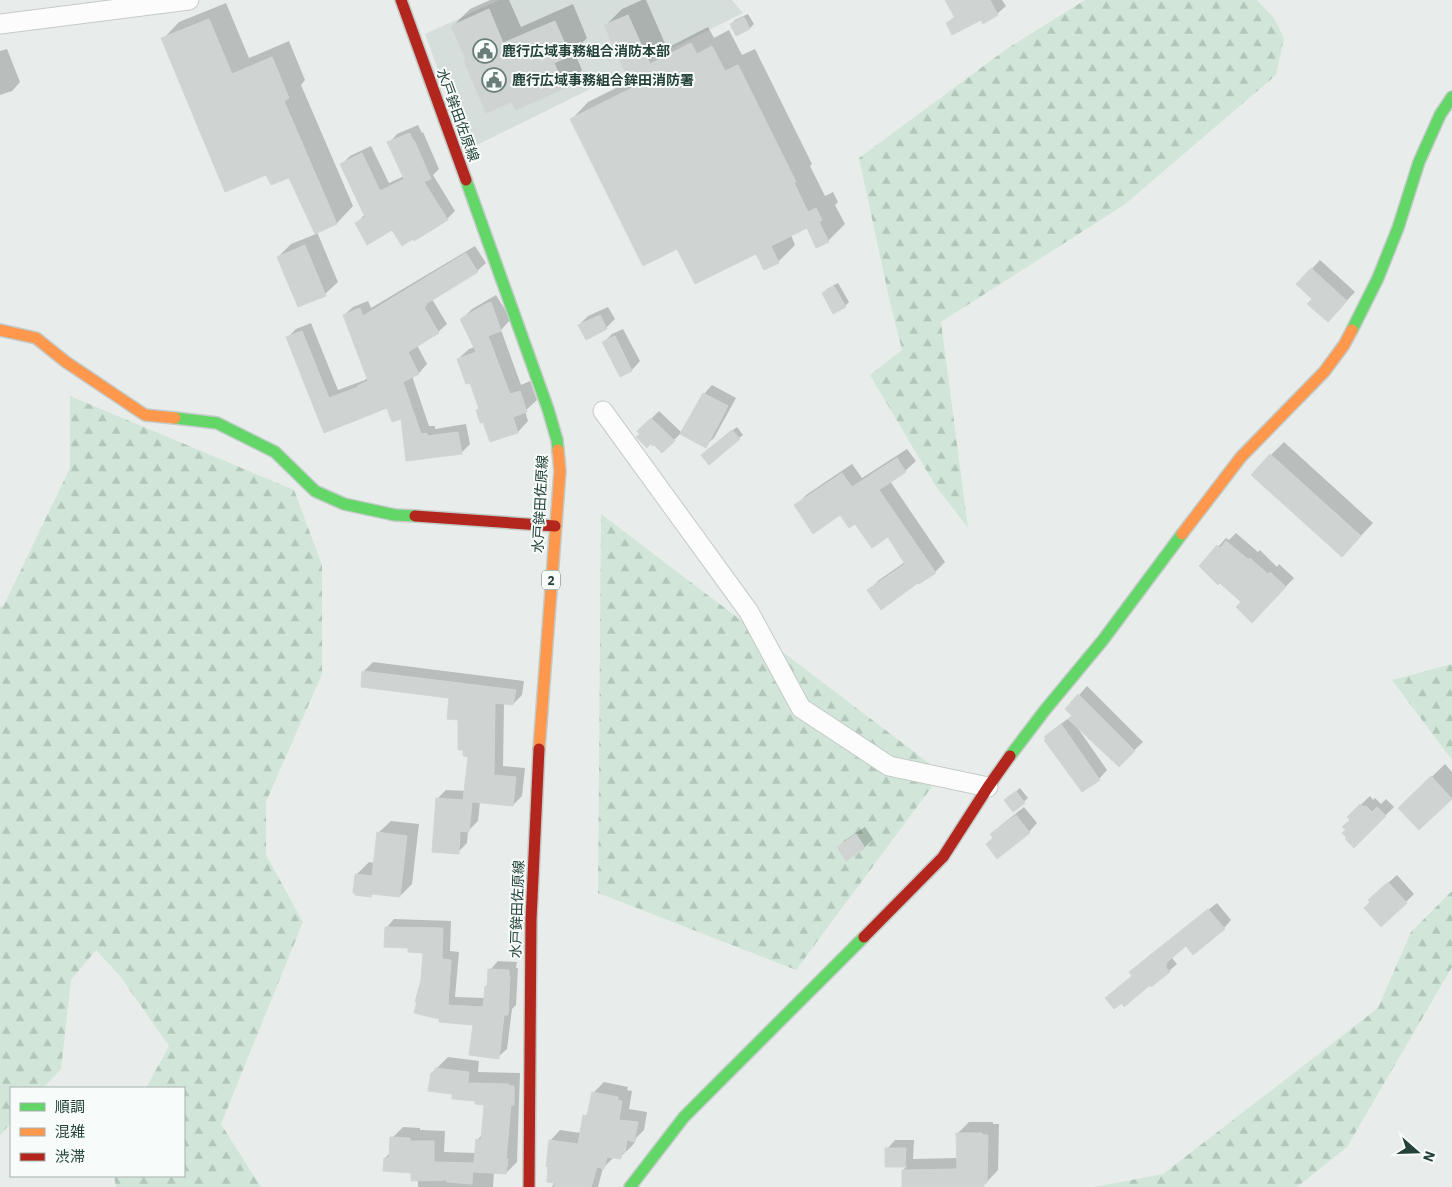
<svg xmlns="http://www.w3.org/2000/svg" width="1452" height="1187" viewBox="0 0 1452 1187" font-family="'IBM Plex Sans','Noto Sans JP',sans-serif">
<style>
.built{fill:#d6dedb}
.forest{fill:url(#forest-firs)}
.shadow{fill:#0003}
.building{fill:#cfd4d2;stroke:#d1d6d4}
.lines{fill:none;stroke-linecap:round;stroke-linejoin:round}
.street-casing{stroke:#c5cac8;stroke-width:21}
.fast-casing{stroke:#c3cbc8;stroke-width:14}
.slow-casing{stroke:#c3cbc8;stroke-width:14}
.jam-casing{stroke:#c3cbc8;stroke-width:14}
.street{stroke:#fcfcfc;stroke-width:19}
.fast{stroke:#63d668;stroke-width:11}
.slow{stroke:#ff974d;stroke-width:11}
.jam{stroke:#b3261e;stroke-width:11}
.labels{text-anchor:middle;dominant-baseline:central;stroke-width:4;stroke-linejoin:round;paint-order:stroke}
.shield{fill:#f7fbf9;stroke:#637a73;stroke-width:1}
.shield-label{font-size:12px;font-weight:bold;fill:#24423a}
.poi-label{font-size:14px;font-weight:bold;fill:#24423a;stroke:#f7fbf9;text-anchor:start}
.street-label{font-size:14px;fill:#24423a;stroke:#f7fbf9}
</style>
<defs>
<pattern id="forest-firs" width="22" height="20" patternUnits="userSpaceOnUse" patternTransform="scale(1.25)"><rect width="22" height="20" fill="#d1e6d8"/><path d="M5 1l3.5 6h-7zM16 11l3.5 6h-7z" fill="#b3c6ba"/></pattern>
</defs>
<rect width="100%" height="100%" fill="#e8edeb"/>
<!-- built -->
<path class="built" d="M499 0H732L743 13 467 150 425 34Z"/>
<!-- forest -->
<g class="forest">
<path d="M1085 0H1257L1274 18 1284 38 1276 75 1124 205 941 322 968 528 935 485 870 375 902 350 889 298 859 158 1008 48Z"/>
<path d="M70 396 294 490 322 565V674L266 802V855L303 922 221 1124 261 1187H116L114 1176H184V1088H146L169 1046 120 976 96 950 71 980 61 1069 43 1088H11V1123L0 1135V606L3 607 70 468Z"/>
<path d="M601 514 942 773 796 970 598 893Z"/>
<path d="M1452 664V760L1392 680Z"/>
<path d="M1452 891V967L1347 1147 1297 1187H1094L1163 1174 1378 1008 1411 932Z"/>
</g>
<!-- shadow -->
<g class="shadow">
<path d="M490 0H509L521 27 573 4 587 38 574 51 582 70 564 87 513 101 467 60 453 26 470 9Z"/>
<path d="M642 0H646L667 48 708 27 714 38 729 30 742 55 755 49 812 164 810 166 825 196 833 192 838 202 835 205 845 224 828 241 808 227 791 235 795 245 778 262 757 252 678 248 572 119 588 102 630 81 605 26 622 9Z"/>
<path d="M946 0H1002L1006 6 997 14 981 19 948 23 955 16Z"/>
<path d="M226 3 249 58 289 41 305 80 301 85 353 206 337 223 317 232 338 282 325 294 298 306 278 257 291 244 316 234 290 176 267 173 163 39 179 22Z"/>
<path d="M748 14 754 24 750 28 741 33 731 24 735 20Z"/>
<path d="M7 49 20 82 12 91 0 95V51Z"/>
<path d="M418 125 422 133 423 132 439 169 433 175 455 211 447 219 393 229 357 223 365 214 341 165 350 156 371 146 389 183 404 176 389 143 397 134Z"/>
<path d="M475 246 486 263 477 271 432 299 447 324 438 332 417 345 427 364 419 373 412 376 429 426H435V429L466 424 470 444 461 453 407 459 402 417 388 406 325 431 287 338 296 329 311 323 338 390 365 380 368 377 344 315 353 307 368 301 371 308Z"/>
<path d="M1320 260 1355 292 1336 312 1313 299 1298 284Z"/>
<path d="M838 283 849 302 845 306 823 293 827 289Z"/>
<path d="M496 295 511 319 501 330 521 385 530 381 537 400 525 411 528 421 518 432 491 441 484 420 477 410 480 408 471 381 458 359 469 349 475 347 461 320 472 309Z"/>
<path d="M608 307 615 319 606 328 579 325 588 316Z"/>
<path d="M623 329 640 361 632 370 621 375 604 342 612 334Z"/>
<path d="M712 385 736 398 714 438 705 446 681 433 662 452 639 431 659 411 682 433 704 394Z"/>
<path d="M737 427 743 435 739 438 706 451Z"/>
<path d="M1284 442 1373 523 1342 556 1271 455Z"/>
<path d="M907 449 916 461 905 471 890 481 945 562 935 572 919 582 869 590 879 580 905 562 888 535 856 522 840 514 796 506 806 495 852 464 862 478Z"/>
<path d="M1236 533 1258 552 1260 550 1277 567 1279 564 1294 578 1252 622 1242 602 1201 566 1226 538 1229 540Z"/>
<path d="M373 662 524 681 522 695 513 704 504 703 503 766 525 768 522 796 513 805 480 802 478 821 468 831 467 843 458 852 437 799 446 790 466 791 469 755 459 719 450 697 362 686 364 671Z"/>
<path d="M1087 686 1143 742 1119 765 1077 727 1107 770 1099 779 1045 737 1054 729 1073 715 1067 709Z"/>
<path d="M1445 764 1452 772V797L1419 829 1412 796Z"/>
<path d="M1020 788 1028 798 1013 811 1009 797Z"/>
<path d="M1370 796 1373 800 1375 798 1381 804 1386 799 1394 807 1354 846 1347 830 1351 820 1348 817Z"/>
<path d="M1024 807 1037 823 1029 832 994 837 992 834 1000 826Z"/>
<path d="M391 821 419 824 412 884 400 896 373 893 371 896 357 874 369 862 375 863 378 833Z"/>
<path d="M865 827 873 839 865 847 847 860 838 847 847 839Z"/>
<path d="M1397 875 1414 894 1406 902H1371L1378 892Z"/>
<path d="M1217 903 1231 920 1224 928 1186 945 1173 956 1172 958 1177 964 1169 971 1122 1001 1106 998 1133 975 1138 965Z"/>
<path d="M394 919 451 921 450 951 459 952 455 997 485 998 486 987 489 984 490 970 498 961 517 962 516 968H518L516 1005 512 1009 507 1049 498 1057 475 1024 440 1020 422 980 425 952 410 947 386 928Z"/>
<path d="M448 1057 479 1061 478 1072 520 1073 517 1162 506 1173 494 1172 493 1187H418V1179L412 1171 385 1158 391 1152 392 1138 403 1127 420 1128V1130L445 1131 444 1152 476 1153 477 1140 483 1134 486 1103 453 1093 432 1073Z"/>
<path d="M604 1082 628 1087 627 1090 632 1091 629 1109 647 1112 644 1130 636 1138 635 1142 631 1147 620 1157H614L603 1168 598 1187H552L554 1182 550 1141 560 1130 581 1133 585 1116 590 1111 593 1093Z"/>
<path d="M969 1122H993V1124H999L998 1170 984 1185 903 1187V1170L907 1166 886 1165 887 1149 895 1140H914L913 1159 958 1158V1133Z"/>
</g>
<!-- building -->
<g class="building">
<path d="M945 0H990L998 15 983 24 981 20 952 35 946 23 955 18Z"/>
<path d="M489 9 503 43 555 21 570 56 554 63 565 88 516 110 512 102 486 113 464 61 466 60 451 26Z"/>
<path d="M628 15 650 64 691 43 697 54 712 46 725 71 738 65 796 182 794 183 808 212 816 208 822 220 819 222 829 242 816 248 807 228 771 246 779 263 764 270 756 254 695 284 677 249 643 266 570 119 632 88 604 25Z"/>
<path d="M744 17 750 29 736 36 730 24Z"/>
<path d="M209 19 232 74 272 57 289 98 284 101 337 224 315 234 289 178 271 185 266 175 225 192 161 38Z"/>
<path d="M410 133 413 141 414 140 431 179 424 182 448 220 414 241 413 239 402 246 392 230 367 245 355 223 365 217 340 164 362 153 380 191 404 179 387 142Z"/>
<path d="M305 245 326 296 298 307 277 257Z"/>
<path d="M466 253 478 272 426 304 427 305 424 307 439 333 408 352 419 374 403 382 421 434 427 433V436L458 432 462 454 406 461 401 419 392 422 387 408 324 433 286 337 302 331 329 398 358 387 357 386 368 381 343 315 360 308 363 316Z"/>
<path d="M1311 268 1347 301 1328 322 1307 304 1312 299 1296 284Z"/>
<path d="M834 286 846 307 833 314 822 293Z"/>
<path d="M491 302 501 331 488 336 510 394 520 391 527 412 513 417 518 433 490 442 483 422 480 423 476 410 479 409 470 383 466 384 457 359 476 352 460 319 484 305Z"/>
<path d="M600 315 607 329 586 340 578 325Z"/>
<path d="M615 336 632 371 620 377 602 342Z"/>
<path d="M703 393 728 406 706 448 680 434Z"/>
<path d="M651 418 675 441 662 453 654 445 653 446 650 444 647 448 636 437 640 434 637 431Z"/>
<path d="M732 430 740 439 709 465 701 455Z"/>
<path d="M1270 454 1361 536 1342 557 1251 475Z"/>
<path d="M897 458 906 472 879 490 936 573 919 584 918 583 881 610 867 590 905 564 888 537 872 548 855 524 849 528 840 515 813 534 794 505 842 473 852 487Z"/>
<path d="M1226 541 1249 560 1250 558 1268 574 1270 572 1286 587 1252 623 1236 607 1241 602 1220 583 1218 585 1199 566 1217 545 1220 548Z"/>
<path d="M362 671 516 690 513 705 495 703 494 775 516 777 513 806 472 802 469 832 460 831 459 854 432 852 436 798 463 800 468 757 463 756V750H458V720L447 719 449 698 361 687Z"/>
<path d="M1078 694 1135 751 1119 767 1068 719 1072 716 1065 709Z"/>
<path d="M1061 724 1100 780 1082 792 1044 740 1046 739 1044 737Z"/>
<path d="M1431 776 1452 799 1419 830 1398 808Z"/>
<path d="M1016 791 1025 803 1013 812 1004 800Z"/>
<path d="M1360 804 1364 807 1366 806 1372 812 1377 807 1386 816 1354 848 1345 839 1347 838 1342 833 1346 830 1342 827 1350 820 1347 817Z"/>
<path d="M1016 815 1030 833 997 859 986 844 993 838 990 834Z"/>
<path d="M377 832 407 836 400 897 371 894V897L355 895V893H353L355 874 372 876Z"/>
<path d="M856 834 865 848 846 861 837 847Z"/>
<path d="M1388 882 1407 903 1381 927 1364 908 1370 902 1368 900Z"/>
<path d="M1208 909 1225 929 1193 955 1186 946 1166 963 1167 965 1165 966 1170 972 1151 987 1150 985 1124 1007 1122 1003 1114 1009 1105 998 1132 976 1129 972Z"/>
<path d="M385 927 443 928 442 959 451 960 448 1005 483 1007 485 986H487L488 969 509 970V976H510L508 1015H504L499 1059 469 1055 473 1025 439 1022V1019L414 1013 417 1002H415L421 980 423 953 408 952V948L384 947Z"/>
<path d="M435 1068 469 1072 468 1083 509 1084V1086H514V1105H511L506 1159H508L506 1174 473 1172 476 1139 481 1140 484 1105 475 1104V1101L452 1099V1094L428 1091 431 1073H435Z"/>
<path d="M592 1092 618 1097V1100L622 1101 619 1120 638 1122 634 1142 627 1140 625 1153H622L621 1159 607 1157 604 1169 597 1167 591 1187H554L555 1183 547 1182 548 1166 546 1167 549 1140 578 1144 583 1115 587 1116Z"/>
<path d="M956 1133H982V1135H988L987 1183H984V1187H902V1170L957 1169Z"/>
<path d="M390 1137 410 1138V1141H434V1162L473 1163 472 1184 447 1182V1180L411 1181V1173L383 1171 384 1158H389Z"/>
<path d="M885 1148H906L905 1167H885Z"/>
</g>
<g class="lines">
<!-- street casing -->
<g class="street-casing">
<g id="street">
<path d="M0 24 189 0"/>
<path d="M603 411 749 612 801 708 889 766 988 787"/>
</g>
</g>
<!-- fast casing -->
<g class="fast-casing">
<g id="fast">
<path d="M466 180 548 409 557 440 558 450"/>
<path d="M1352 330 1378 278 1398 228 1419 162 1440 115 1452 97"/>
<path d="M175 418 217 423 275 452 315 491 344 504 395 515 415 516"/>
<path d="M1010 756 1045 710 1103 640 1182 534"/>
<path d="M630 1187 684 1117 864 937"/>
</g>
</g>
<!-- slow casing -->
<g class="slow-casing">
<g id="slow">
<path d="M0 330 36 338 66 362 145 415 175 418"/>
<path d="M1182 534 1241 457 1324 372 1344 345 1352 330"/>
<path d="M539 749 560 471 558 450"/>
</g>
</g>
<!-- jam casing -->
<g class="jam-casing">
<g id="jam">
<path d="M401 0 466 180"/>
<path d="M415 516 555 526"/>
<path d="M864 937 943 857 988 787 1010 756"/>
<path d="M529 1187 531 920 539 749"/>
</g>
</g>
<!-- street -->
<use href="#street" class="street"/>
<!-- fast -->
<use href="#fast" class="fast"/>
<!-- slow -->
<use href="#slow" class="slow"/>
<!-- jam -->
<use href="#jam" class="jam"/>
</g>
<!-- icons -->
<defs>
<g id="civic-ring" transform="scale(1.25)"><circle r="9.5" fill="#f7fbf9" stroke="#697e78" stroke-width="1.5"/><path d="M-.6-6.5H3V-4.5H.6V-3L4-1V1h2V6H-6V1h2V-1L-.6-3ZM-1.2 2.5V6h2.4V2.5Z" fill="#697e78"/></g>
</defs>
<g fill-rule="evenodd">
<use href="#civic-ring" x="485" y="51"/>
<use href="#civic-ring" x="494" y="80"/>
</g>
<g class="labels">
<!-- shield labels -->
<rect class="shield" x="542" y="570.5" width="18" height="19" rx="4"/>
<g class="shield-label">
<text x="551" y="580">2</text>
</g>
<!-- poi labels -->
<g class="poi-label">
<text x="502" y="51">鹿行広域事務組合消防本部</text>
<text x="512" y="80">鹿行広域事務組合鉾田消防署</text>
</g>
<!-- street labels -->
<g class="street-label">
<text transform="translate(458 115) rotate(70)">水戸鉾田佐原線</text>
<text transform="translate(540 504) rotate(-87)">水戸鉾田佐原線</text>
<text transform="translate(517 909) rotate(-88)">水戸鉾田佐原線</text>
</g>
</g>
<!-- legend -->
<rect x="10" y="1087" width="175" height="90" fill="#f7fbf9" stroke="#a3b1ad"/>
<rect x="20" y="1103" width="25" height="8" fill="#63d668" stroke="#a3b1ad"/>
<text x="55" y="1112" font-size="15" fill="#24423a">順調</text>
<rect x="20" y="1128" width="25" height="8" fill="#ff974d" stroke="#a3b1ad"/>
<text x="55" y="1137" font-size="15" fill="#24423a">混雑</text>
<rect x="20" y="1153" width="25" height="8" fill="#b3261e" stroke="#a3b1ad"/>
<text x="55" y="1162" font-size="15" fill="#24423a">渋滞</text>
<!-- north arrow -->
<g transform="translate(1417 1152) rotate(110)" stroke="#f7fbf9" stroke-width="4" paint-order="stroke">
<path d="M0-4L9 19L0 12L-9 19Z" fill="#24423a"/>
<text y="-8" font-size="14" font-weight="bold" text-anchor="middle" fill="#24423a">N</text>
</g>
</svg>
